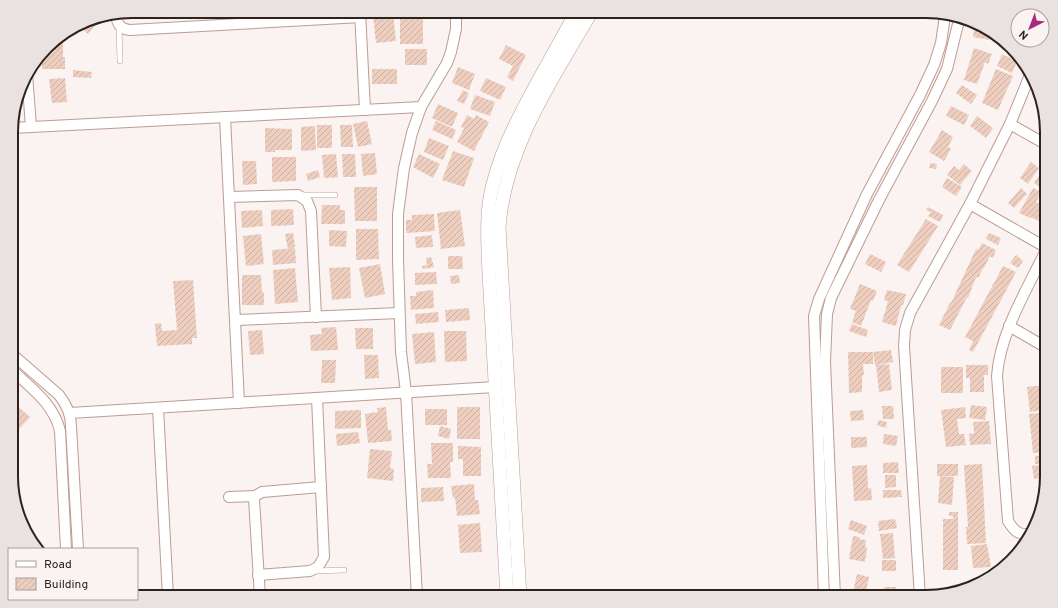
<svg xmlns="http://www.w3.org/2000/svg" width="1058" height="608" viewBox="0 0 1058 608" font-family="Overpass,sans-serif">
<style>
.building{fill:url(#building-hatch)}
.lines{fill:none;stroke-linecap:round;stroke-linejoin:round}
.service-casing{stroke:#bc9d90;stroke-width:6}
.minor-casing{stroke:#bc9d90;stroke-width:12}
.tertiary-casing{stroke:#bc9d90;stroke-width:14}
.service{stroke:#fff;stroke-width:5}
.minor{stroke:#fff;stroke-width:10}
.tertiary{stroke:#fff;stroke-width:13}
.rim{fill:none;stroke:#2e221d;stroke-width:2}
</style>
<defs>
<pattern id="building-hatch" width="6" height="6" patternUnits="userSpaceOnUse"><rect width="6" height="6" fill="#eecfbf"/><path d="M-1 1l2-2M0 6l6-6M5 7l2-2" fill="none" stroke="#ccb1a4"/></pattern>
</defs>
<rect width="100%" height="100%" fill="#faf3f1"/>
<!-- building -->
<g class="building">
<rect x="400" y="12" width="23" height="32"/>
<path d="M393 14 396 41 376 43 373 16Z"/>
<path d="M90 19 96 24 88 34 78 25 86 20Z"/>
<path d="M975 24 986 27 992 32 990 40 973 37Z"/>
<path d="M57 38 63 39V57H65V69H42V55L52 41Z"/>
<path d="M506 45 526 55 513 81 507 77 513 66 499 59Z"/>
<path d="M974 48 992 54 988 64 985 62 977 84 964 80Z"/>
<rect x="405" y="49" width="22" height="16"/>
<path d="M1002 54 1017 61 1012 73 997 66Z"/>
<path d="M458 67 475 74 469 90 452 83Z"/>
<rect x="372" y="69" width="25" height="15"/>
<path d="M996 69 1013 76 998 110 982 103Z"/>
<path d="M73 70 92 72 91 78 73 77Z"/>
<path d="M65 78 67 102 52 103 49 79Z"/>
<path d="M486 78 506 87 500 100 480 91Z"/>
<path d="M962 85 977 95 971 104 956 93Z"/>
<path d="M463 90 469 93 464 104 457 101Z"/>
<path d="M475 95 495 102 490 116 470 109Z"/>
<path d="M438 104 458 113 452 127 432 118Z"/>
<path d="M951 106 969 115 964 125 946 116Z"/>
<path d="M467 115 474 119 476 115 489 122 474 151 457 142 464 128 461 127Z"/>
<path d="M977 116 993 128 986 138 970 126Z"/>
<path d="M367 121 372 144 358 147 353 124Z"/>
<path d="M436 121 456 130 452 139 432 130Z"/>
<rect x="317" y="125" width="15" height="23"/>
<path d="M340 125H352L353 147H341Z"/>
<path d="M315 126 316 150 301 151V127Z"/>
<path d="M265 128 292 129V150H275V152H265Z"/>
<path d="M942 130 953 137 948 147 951 149 944 161 929 152Z"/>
<path d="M429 138 449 146 443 160 424 152Z"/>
<path d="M453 151 474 158 464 187 442 180Z"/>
<path d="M375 153 377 174 363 176 361 154Z"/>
<path d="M336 154 338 177 324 178 322 155Z"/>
<path d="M342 154H355L356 177H343Z"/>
<path d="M419 154 440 164 433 178 413 167Z"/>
<path d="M272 157H296V181L272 182Z"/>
<path d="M242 161H256L257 184 243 185Z"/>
<path d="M1031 162 1039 168 1028 184 1020 178Z"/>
<path d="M930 163 937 164 936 169 929 168Z"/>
<path d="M964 164 972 171 960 185 947 175 954 166 959 170Z"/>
<path d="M318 170 320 177 308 181 306 174Z"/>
<path d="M1042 171 1047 174V179L1041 188 1034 183Z"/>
<path d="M947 178 962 187 956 196 942 187Z"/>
<path d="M354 187H377V221H355Z"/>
<path d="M1021 188 1027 194 1014 208 1008 203Z"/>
<path d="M1033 188 1041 192 1036 202 1047 208 1040 222 1031 217 1030 218 1019 213Z"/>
<path d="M322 205H340V210H345V224H321Z"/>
<path d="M928 207 943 215 940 222 928 216 931 212 926 210Z"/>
<path d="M293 209 294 225 271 226V210Z"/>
<path d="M262 210 263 226 242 228 241 211Z"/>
<path d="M460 210 465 246 441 249 437 213Z"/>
<path d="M434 214 435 231 406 233V220H412V215Z"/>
<path d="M926 219 938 226 909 272 897 265Z"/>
<path d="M356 229H378L379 259 356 260Z"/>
<path d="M329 230 347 231 346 247 329 246Z"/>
<path d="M293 233 295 247 288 249 285 234Z"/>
<path d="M989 233 1001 238 998 245 986 239Z"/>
<path d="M261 234 264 264 246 266 243 236Z"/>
<path d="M432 235 433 247 416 248 415 237Z"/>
<path d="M982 243 996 250 993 258 990 256 984 268H983L978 278 976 277 968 298 967 297 950 330 939 325 950 303H951L976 249 978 250Z"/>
<path d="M295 248 296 263 273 265 272 250Z"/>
<path d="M870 254 886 262 881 272 865 264Z"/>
<path d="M1016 255 1023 261 1018 268 1010 263Z"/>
<path d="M448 256H462L463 269H448Z"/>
<path d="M431 257 434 267 423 269 422 266 427 265 426 258Z"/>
<path d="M380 264 385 294 365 298 359 268Z"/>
<path d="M1003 266 1016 272 973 352 969 350 973 341 965 337Z"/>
<path d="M350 267 351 298 332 300 329 268Z"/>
<path d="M295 268 298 302 275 304 273 270Z"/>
<path d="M436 272 437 284 415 285V273Z"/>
<path d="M242 275H261L262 292H264V305H242Z"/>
<path d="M459 275 460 283 451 284 450 276Z"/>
<path d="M193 280 197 338H192V344L157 346 155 324 161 323 162 331 177 330 173 281Z"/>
<path d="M860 284 877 291 873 301 871 300 861 326 852 322 856 311 850 309Z"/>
<path d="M433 290 434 308 411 310 410 296H416V292Z"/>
<path d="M887 290 906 294 903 305H901L896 326 882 322 888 301 884 300Z"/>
<path d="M469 308 470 320 446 322 445 310Z"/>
<path d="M438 312 439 322 416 324 415 314Z"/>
<path d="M852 324 868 330 866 337 849 331Z"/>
<path d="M336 327 338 350 311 351 310 335 322 334 321 328Z"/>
<path d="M355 328H373V349H356Z"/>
<path d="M262 330 264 354 250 355 248 331Z"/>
<path d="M444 331H466L467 361 445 362Z"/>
<path d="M434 332 436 362 415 364 412 334Z"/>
<path d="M891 350 893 362 875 365 873 352Z"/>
<path d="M848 352H873V364H863L864 375H862V392L849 393Z"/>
<path d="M364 355H378L379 378 365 379Z"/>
<path d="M322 360H336L335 383H321Z"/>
<path d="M889 364 892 390 879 392 876 365Z"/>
<path d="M966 365H988V375H984V392H970V378H966Z"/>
<rect x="941" y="367" width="22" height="26"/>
<path d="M1046 385 1047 397H1043L1045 410 1030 412 1027 387Z"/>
<path d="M12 401 30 417 12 437Z"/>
<path d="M971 405 987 407 985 420 969 418Z"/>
<path d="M882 406H893L894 419H883Z"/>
<path d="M386 407 388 430H391L392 441 368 443 365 414 378 412 377 408Z"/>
<rect x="457" y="407" width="23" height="32"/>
<path d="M965 407 966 418 957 419 959 434H964L966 445 946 447 941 410Z"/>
<rect x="425" y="409" width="22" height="16"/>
<path d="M361 410V428L335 429V411Z"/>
<path d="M863 410 864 420 851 421 850 411Z"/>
<path d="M1047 412V440L1043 441 1044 452 1033 453 1029 414Z"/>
<path d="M879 420 887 422 886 428 877 425Z"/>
<path d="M989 421 991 444 970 445 969 434 974 433 973 422Z"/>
<path d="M440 426 451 429 449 439 438 436Z"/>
<path d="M358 432 360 443 337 446 336 434Z"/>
<path d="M884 434 898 436 896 446 883 444Z"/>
<path d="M851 437H867V447L851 448Z"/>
<path d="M431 443H453V462H450L451 478H428L427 464H432Z"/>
<path d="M458 446 481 447V476H463V459H458Z"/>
<path d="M370 449 392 451 390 468 394 469 393 481 367 478Z"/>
<path d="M1047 455V464H1035V456Z"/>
<path d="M898 462 899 473H883V463Z"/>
<rect x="937" y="464" width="21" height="12"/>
<path d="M982 464 986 543 967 544 966 527H968L964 465Z"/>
<path d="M867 465 868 489 871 488 872 500 854 501 852 466Z"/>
<path d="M1040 465 1042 478 1034 479 1032 466Z"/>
<path d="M885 475H896V487L885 488Z"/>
<path d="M940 476 954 477 952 505 938 503Z"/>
<path d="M474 484 475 500H478L480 514 457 516 455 498H453L451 486Z"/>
<path d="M443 487 444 501 421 502V488Z"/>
<path d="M883 490H901L902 497 883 498Z"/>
<path d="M949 512H958V570H943V519H953V516H949Z"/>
<path d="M895 519 897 528 879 531 878 521Z"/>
<path d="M851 520 867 526 864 535 848 529Z"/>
<path d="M480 523 482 552 460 553 458 525Z"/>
<path d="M893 533 895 558 883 559 880 534Z"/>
<path d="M853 536 860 537 859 539 866 540 865 547H867L865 562 849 559Z"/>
<path d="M987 544 991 567 973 568 971 546Z"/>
<rect x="882" y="560" width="14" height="11"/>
<path d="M857 574 869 577 865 597H852Z"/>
<rect x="884" y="587" width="12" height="10"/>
</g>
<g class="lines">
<!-- service casing -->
<g class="service-casing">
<g id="service">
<path d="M549 11 560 16"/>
<path d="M119 26 120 61"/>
<path d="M301 195H335"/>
<path d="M315 571 344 570"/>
</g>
</g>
<!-- minor casing -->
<g class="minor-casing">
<g id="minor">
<path d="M360 12 365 110"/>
<path d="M116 14C117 24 120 29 130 30L361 17"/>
<path d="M27 74 31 127"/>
<path d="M225 117 239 403"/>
<path d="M1010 124 1047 145"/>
<path d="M12 128 421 107"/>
<path d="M229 197 298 195 307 201 311 211 316 317"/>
<path d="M970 204 1047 248C1028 288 1000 332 997 376L1008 521C1015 532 1018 535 1031 534"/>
<path d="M236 320 399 313"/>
<path d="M1009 326 1047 348"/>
<path d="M12 354 59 395C67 405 71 414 71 426L78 549"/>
<path d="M12 370C31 388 54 404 60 431L66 549"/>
<path d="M158 408 168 597"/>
<path d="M70 413 495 387"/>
<path d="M229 497 255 496"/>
<path d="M258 575 310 571 318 567 324 557 317 398"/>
<path d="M260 597 254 499 255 496 262 492 321 487"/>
<path d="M417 597 406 392 401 352 398 259V214L404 168 412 133 421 107 447 63 451 52 456 29V11"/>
<path d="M824 597 814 316 819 299 867 194 920 95 934 65 941 43 945 16"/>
<path d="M835 597 825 362 827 314 831 298 879 200 932 101 947 69 959 20"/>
<path d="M920 597 904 346 905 330 910 313 970 204 1010 124 1030 75"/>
</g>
</g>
<!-- tertiary casing -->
<g class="tertiary-casing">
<g id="tertiary">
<path d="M507 597 489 273C488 248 486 222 490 198 497 158 517 120 536 85 550 60 563 36 577 11"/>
<path d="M520 597 499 227C505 147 553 78 592 11"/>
</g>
</g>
<!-- service -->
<use href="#service" class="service"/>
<!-- minor -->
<use href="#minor" class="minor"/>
<!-- tertiary -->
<use href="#tertiary" class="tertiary"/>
</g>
<!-- crop -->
<path d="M0 0H1058V608H0ZM132 18H926A114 114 0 0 1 1040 132V476A114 114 0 0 1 926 590H132A114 114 0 0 1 18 476V132A114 114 0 0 1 132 18Z" fill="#eae2e0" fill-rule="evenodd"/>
<path class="rim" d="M132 18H926A114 114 0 0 1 1040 132V476A114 114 0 0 1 926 590H132A114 114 0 0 1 18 476V132A114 114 0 0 1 132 18Z"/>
<!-- legend -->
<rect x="8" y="548" width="130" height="52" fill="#faf3f1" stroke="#a89f9c"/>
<rect x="16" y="561" width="20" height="6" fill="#ffffff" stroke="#a89f9c"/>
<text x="44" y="568" font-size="12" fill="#2e221d">Road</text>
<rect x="16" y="578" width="20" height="12" fill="url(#building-hatch)" stroke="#a89f9c"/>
<text x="44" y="588" font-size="12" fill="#2e221d">Building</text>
<!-- north arrow -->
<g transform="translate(1030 28) rotate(222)"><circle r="19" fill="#faf3f1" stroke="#a89f9c"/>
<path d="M0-3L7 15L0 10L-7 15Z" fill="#a82b7d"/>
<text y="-6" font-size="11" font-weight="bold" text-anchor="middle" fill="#2e221d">N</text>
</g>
</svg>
